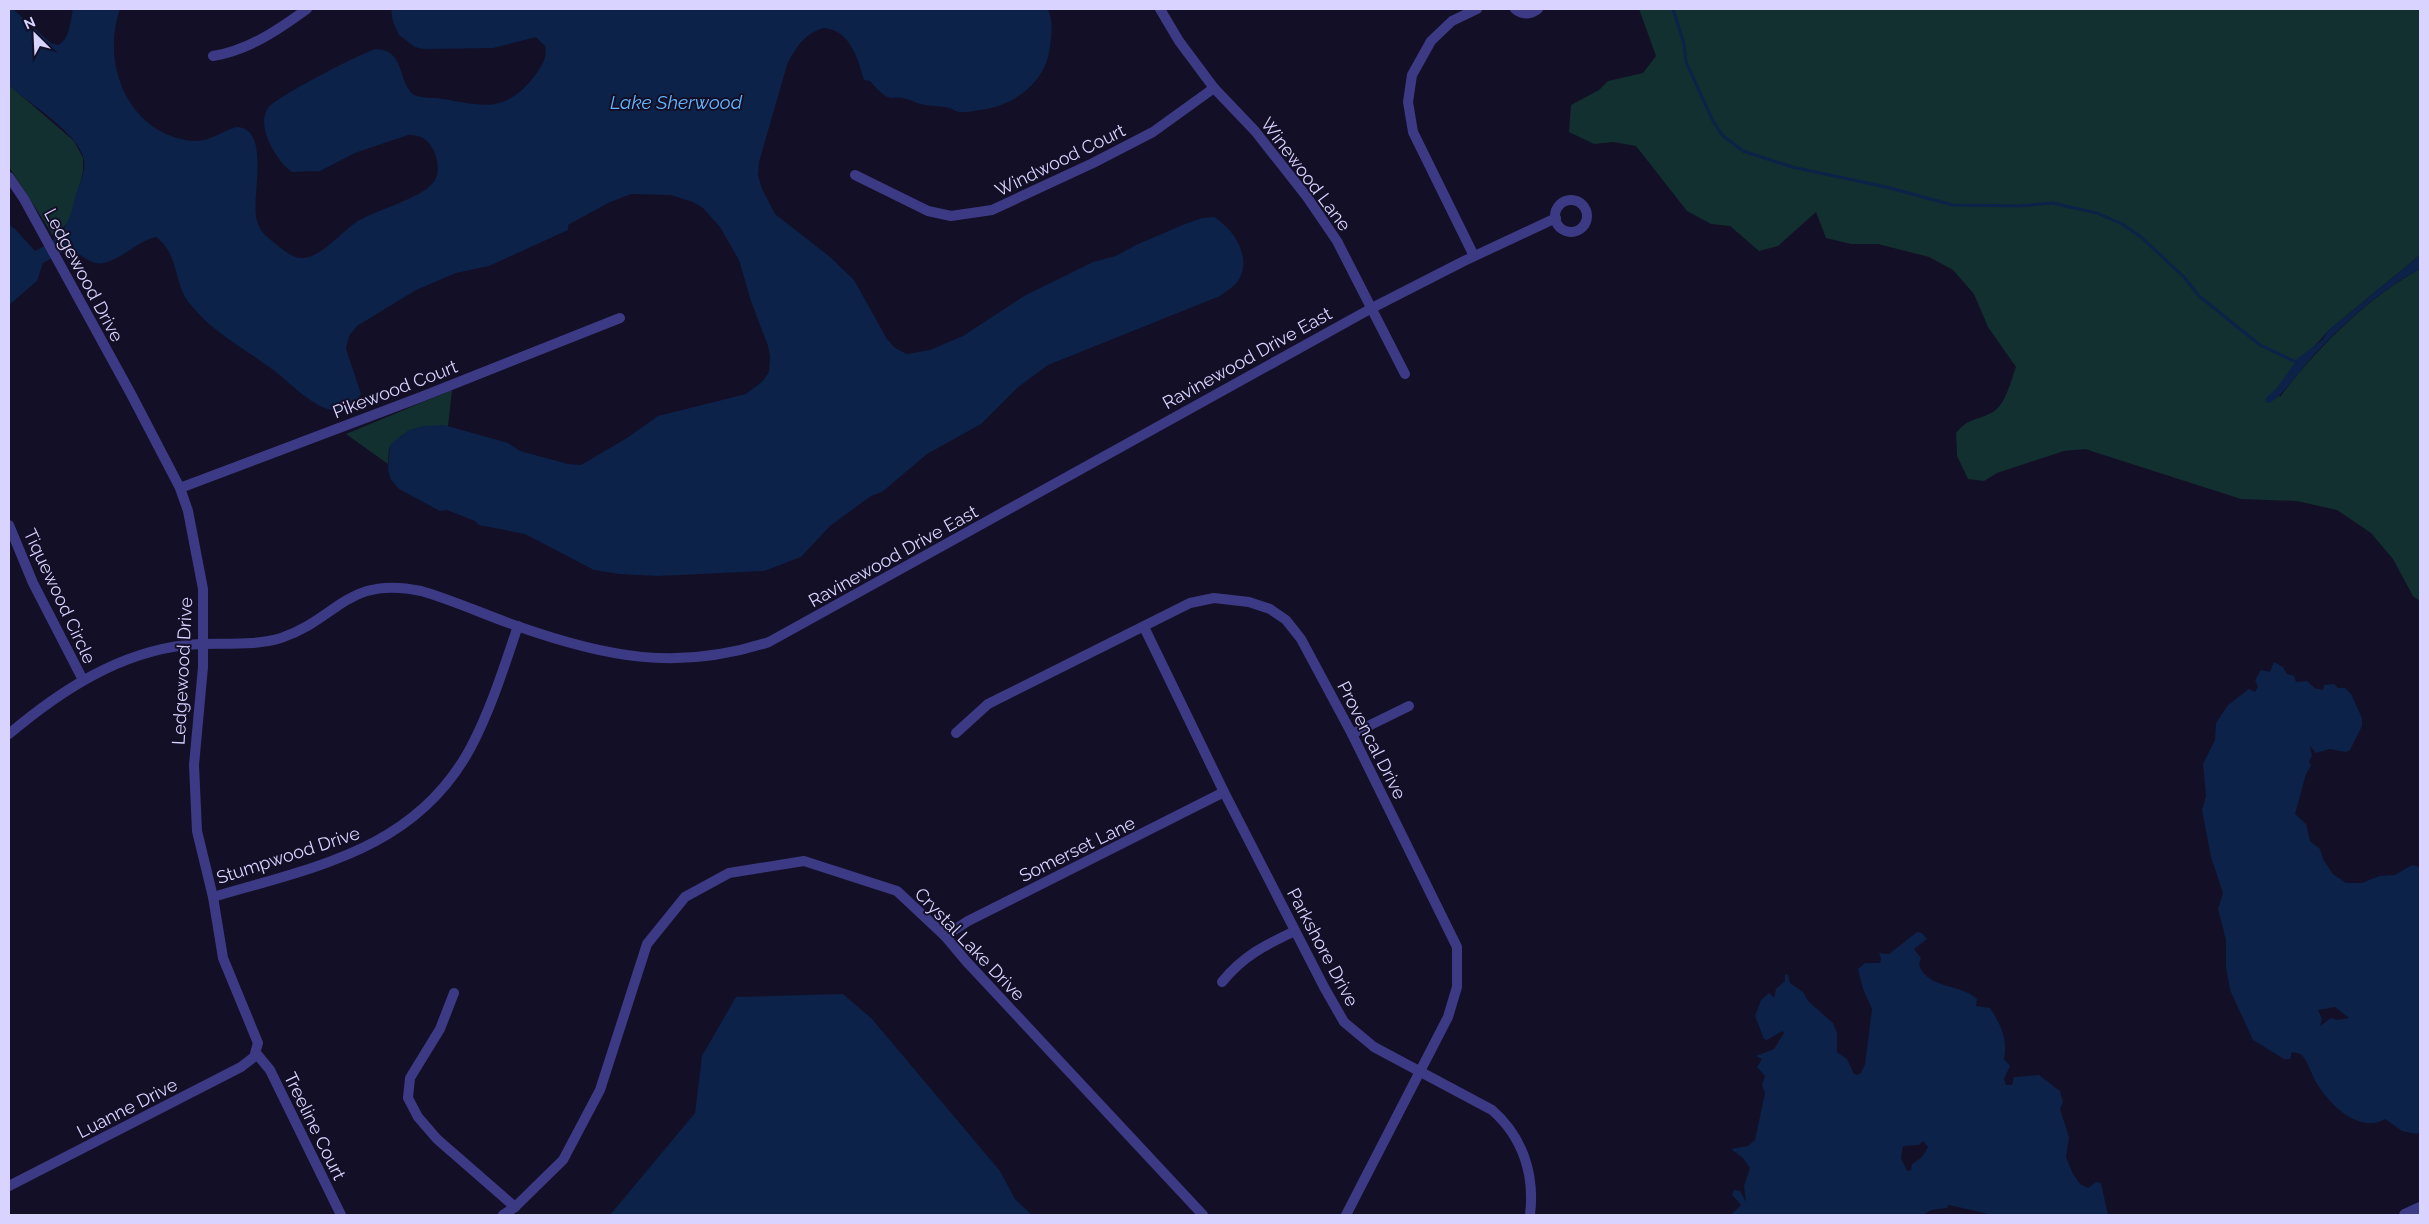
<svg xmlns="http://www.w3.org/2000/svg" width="2429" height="1224" viewBox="0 0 2429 1224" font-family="Raleway,sans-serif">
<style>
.green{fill:#12302f}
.water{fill:#0c2248;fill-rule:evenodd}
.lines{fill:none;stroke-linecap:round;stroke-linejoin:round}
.stream{stroke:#0c2248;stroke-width:3}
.minor{stroke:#3d3a85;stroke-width:10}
.tertiary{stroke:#3d3a85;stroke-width:12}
.labels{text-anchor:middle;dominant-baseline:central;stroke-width:4;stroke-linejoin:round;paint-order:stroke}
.street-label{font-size:18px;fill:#d9d4ff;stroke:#130f26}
.water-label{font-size:19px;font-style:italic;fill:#62b6ff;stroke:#130f26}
</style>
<rect width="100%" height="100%" fill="#130f26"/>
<!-- green -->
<g class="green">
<path d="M1639 9H2420V255L2329 330 2277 388 2280 397C2314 351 2369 296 2420 269V601L2413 596 2393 559 2371 533 2337 510 2297 501 2241 499 2085 449 2064 451 1997 473 1984 481 1968 479 1957 456 1956 433C1969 417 1977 421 1993 412 2006 404 2011 380 2016 367L1988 327 1974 294 1953 270 1929 257 1878 244H1851L1826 238 1816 212 1778 246 1759 251 1730 226 1711 224 1687 211 1636 146 1613 142 1594 144 1569 132 1571 105 1599 90 1608 81 1643 73 1656 56Z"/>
<path d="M9 85 74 141 83 158V172L70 221 61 229 60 236 56 240 9 167Z"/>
<path d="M452 390 448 426C422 426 406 427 389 448L388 464 346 434Z"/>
</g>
<!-- water -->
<g class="water">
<path d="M9 9H13L51 43 58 45C70 40 70 21 73 9H120C100 65 130 138 197 141 210 141 224 130 237 127 272 129 250 199 257 221 260 232 268 238 276 244 283 250 292 258 302 258 321 258 342 231 358 221 377 210 420 198 432 184 441 174 438 160 433 149 427 138 420 135 408 135L355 153 320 171 292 172C277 162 255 126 268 108 276 97 361 53 376 49 406 50 397 82 414 95 424 99 433 97 444 99 486 107 508 112 536 74 542 66 548 56 545 46L536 37 493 48 423 49 415 47 399 35 393 22 391 9H1048C1053 21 1052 33 1050 46 1047 82 1013 107 979 110 973 111 966 113 960 112 956 112 953 109 949 108 936 105 925 107 912 101 889 91 894 109 870 81L864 80C858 59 850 30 824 28 805 33 795 48 787 65L759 162 758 175 762 189 775 214 830 257 854 280 887 339 895 348 907 354 930 350 963 336 1024 296 1093 262 1116 256 1136 245 1185 224 1202 218 1214 217C1234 229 1253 258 1238 281 1234 287 1226 291 1220 296L1048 365 1017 388 981 424 927 454 882 492 871 496 830 526 801 557 764 571 657 576 619 574 594 570 525 534 479 525 475 521 447 510 440 511 399 489 391 480 388 470 390 445 409 430 423 426 444 425 508 443 520 451 568 464 581 465 627 438 658 416 746 394 762 382 769 372 770 356 768 346 751 301 739 260 720 227 703 208 693 202 671 195 631 194 608 203 568 225V230L489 266 456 273 416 290 357 326 349 336 346 349 361 394C356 403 344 412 333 410 314 408 291 384 276 372 247 350 213 333 190 304 173 284 180 255 156 237 137 241 124 258 104 263 91 266 83 254 71 251 63 249 50 260 43 263L37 281 9 305V225L15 229 35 251C62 237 68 228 75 198 78 185 86 174 84 160 80 134 28 103 9 85Z"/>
<path d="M2420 255V269C2386 286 2339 327 2313 356 2301 369 2283 396 2269 403L2265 402 2266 398 2277 388 2298 358 2322 340 2329 330Z"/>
<path d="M2274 662 2283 667 2287 674 2294 676 2296 682 2307 681 2315 688 2323 690 2324 685 2334 684 2338 688H2345L2351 694 2362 718V726L2350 750 2346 752 2330 749 2316 753 2310 746 2312 756 2309 761 2311 766 2306 774 2295 814 2306 824 2310 841 2320 849 2323 859 2333 874 2346 883H2362L2379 876 2395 875 2412 865 2420 867V1132L2417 1134 2402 1131 2385 1119C2360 1134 2331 1106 2317 1084 2311 1074 2309 1063 2301 1054L2292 1052 2290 1059H2284L2253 1040 2230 990 2226 967V940L2218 909 2223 893 2211 857 2202 810 2206 796 2203 764 2215 740 2216 723 2228 705 2249 689 2255 692 2258 687 2255 680 2261 670 2270 672ZM2335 1007 2349 1018 2337 1020 2331 1018 2320 1026 2322 1019 2318 1010Z"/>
<path d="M1917 932 1922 933 1927 939 1914 949 1921 958 1919 965C1929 990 1960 983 1977 999L1976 1006 1990 1008C2001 1025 2008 1039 2004 1059L2010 1066 2004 1079 2006 1085H2012L2014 1077 2039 1075 2060 1091 2063 1102 2060 1109 2069 1137 2066 1157 2073 1174 2080 1184 2088 1188 2096 1182 2101 1183 2108 1215H1993L1949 1205 1947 1208 1931 1210 1923 1215H1731L1741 1205 1732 1195 1734 1190 1740 1191 1746 1202 1744 1186 1750 1168 1743 1158 1731 1149 1748 1146 1755 1140 1765 1093 1762 1085 1765 1076 1757 1067 1762 1059 1756 1056 1774 1049 1784 1033 1782 1031 1767 1040 1764 1039 1755 1016 1761 1000 1769 993 1774 998 1776 989 1785 981V974L1788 975 1790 983 1803 992 1808 1001 1833 1023 1837 1033V1052L1847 1059 1854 1074 1857 1075 1861 1073 1865 1064 1872 1009 1863 989 1858 969 1865 963H1880L1881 959 1879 953 1889 954ZM1923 1141 1928 1147 1922 1157 1912 1164 1911 1170 1907 1171 1901 1158 1903 1146 1919 1145Z"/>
<path d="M843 994 872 1019 1000 1171 1015 1199 1032 1215H610L695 1113 702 1056 736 997Z"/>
</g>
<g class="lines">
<!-- stream -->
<path class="stream" d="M1673 9 1684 44 1686 62 1713 121 1722 135 1743 151 1792 167 1886 187 1953 205 2019 206 2052 203 2097 213 2122 224 2141 237 2184 277 2199 296 2260 345 2296 362"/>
<!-- minor -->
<g class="minor">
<path d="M1160 9 1179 41 1214 88 1255 131 1307 197 1337 241 1405 374"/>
<path d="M1515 9C1522 15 1530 15 1538 9"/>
<path d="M213 56C249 50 278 30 307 9"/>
<path d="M855 175 928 211 951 216 992 210 1093 163 1153 132 1214 88"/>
<path d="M9 177 24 199 131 394 180 488 188 511 203 589V667L194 765 197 831 213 897 223 958 258 1043 254 1057 241 1067 9 1186"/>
<circle cx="1571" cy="216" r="16"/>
<path d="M1474 256 1413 132 1408 102 1412 75 1431 41 1452 21 1477 9"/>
<path d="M180 488 421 397 620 318"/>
<path d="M9 525 33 583 83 680"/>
<path d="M1144 627 1224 792 1324 987 1344 1022 1374 1047 1492 1110C1523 1137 1535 1175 1530 1215"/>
<path d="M956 733 988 704 1190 603 1214 598 1249 602 1270 609 1286 620 1301 639 1352 734 1457 947V987L1448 1017 1346 1215"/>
<path d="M9 734C60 691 119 652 187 645 217 642 252 647 281 638 338 619 347 575 421 591 453 600 485 615 517 626 605 657 678 672 769 642L1372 308 1464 261 1556 218"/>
<path d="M1352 734 1409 706"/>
<path d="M213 897C314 867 416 850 471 747 491 709 504 667 518 626"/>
<path d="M945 936 968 921 1224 792"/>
<path d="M1222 982C1243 956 1265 945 1295 931"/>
<path d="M454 993 440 1029 410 1078 408 1098 418 1117 437 1139 515 1207"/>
<path d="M256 1053 270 1070 341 1215"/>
<path d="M503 1215 515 1207 563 1160 600 1090 647 944 685 897 729 873 804 861 897 891 945 936 966 961 1203 1215"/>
</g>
<!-- tertiary -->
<path class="tertiary" d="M2405 1215 2420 1208"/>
</g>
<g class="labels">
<!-- street labels -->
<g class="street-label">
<text transform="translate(1060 160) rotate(-26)">Windwood Court</text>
<text transform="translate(1306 174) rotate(53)">Winewood Lane</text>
<text transform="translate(84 275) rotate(62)">Ledgewood Drive</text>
<text transform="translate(1247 358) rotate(-29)">Ravinewood Drive East</text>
<text transform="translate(395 389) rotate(-21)">Pikewood Court</text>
<text transform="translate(893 556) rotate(-29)">Ravinewood Drive East</text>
<text transform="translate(60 596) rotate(65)">Tiquewood Circle</text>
<text transform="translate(182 671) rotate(-87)">Ledgewood Drive</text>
<text transform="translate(1372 740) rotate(63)">Provencal Drive</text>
<text transform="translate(1077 849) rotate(-26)">Somerset Lane</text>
<text transform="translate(288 855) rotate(-18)">Stumpwood Drive</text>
<text transform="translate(970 944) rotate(46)">Crystal Lake Drive</text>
<text transform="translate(1323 947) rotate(62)">Parkshore Drive</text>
<text transform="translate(127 1108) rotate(-27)">Luanne Drive</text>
<text transform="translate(315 1126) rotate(64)">Treeline Court</text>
</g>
<!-- water labels -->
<g class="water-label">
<text x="676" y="102">Lake Sherwood</text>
</g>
</g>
<!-- border -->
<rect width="2429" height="1224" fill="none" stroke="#d9d4ff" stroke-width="20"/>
<!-- north arrow -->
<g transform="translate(35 35) rotate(336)" stroke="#130f26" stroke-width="4" paint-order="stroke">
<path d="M0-4L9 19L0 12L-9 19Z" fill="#d9d4ff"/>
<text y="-8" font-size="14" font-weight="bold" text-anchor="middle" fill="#d9d4ff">N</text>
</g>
</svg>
